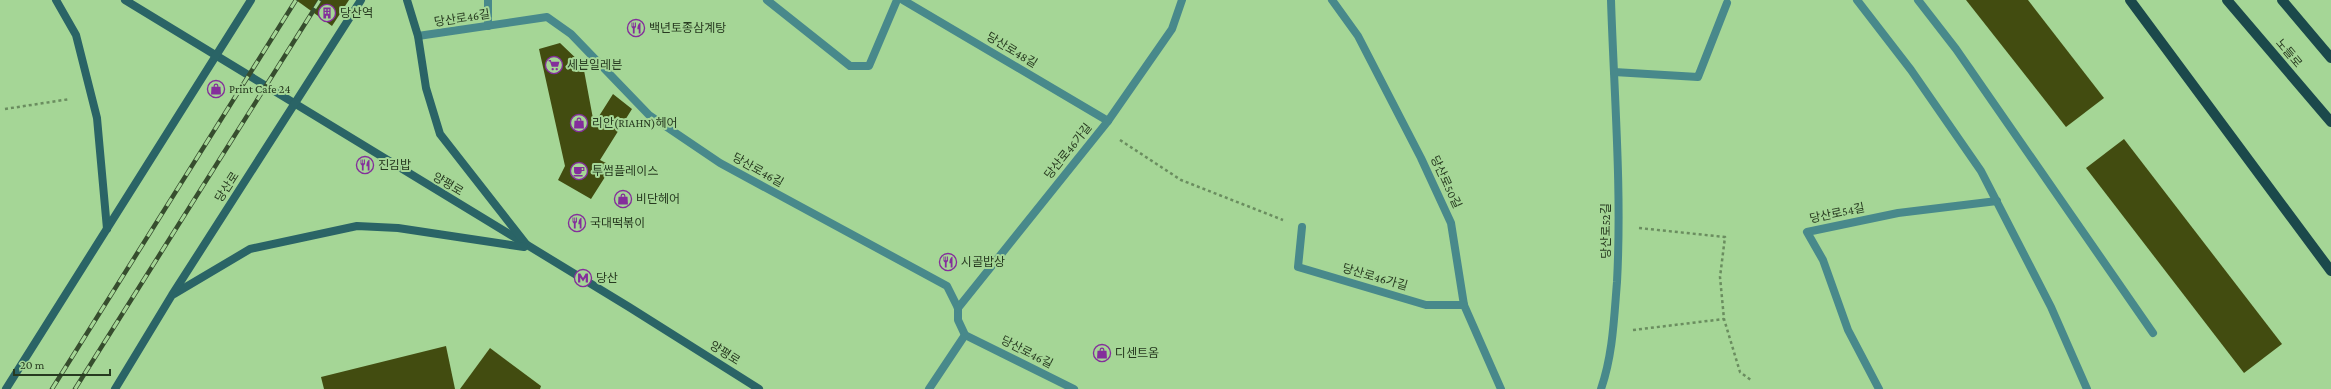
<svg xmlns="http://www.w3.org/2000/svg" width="2331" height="389" viewBox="0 0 2331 389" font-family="'Crimson Pro','Noto Sans KR',serif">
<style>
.building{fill:#424c10}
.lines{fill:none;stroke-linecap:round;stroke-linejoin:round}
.path{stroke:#6a8d5f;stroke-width:2.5;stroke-dasharray:3 3;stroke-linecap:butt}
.service{stroke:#48898b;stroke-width:8}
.minor{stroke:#48898b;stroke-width:8}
.tertiary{stroke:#48898b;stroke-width:8}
.secondary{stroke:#2a6466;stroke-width:8}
.primary{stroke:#1b494b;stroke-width:10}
.rail-casing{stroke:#364d2e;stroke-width:4.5}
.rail{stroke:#a5d696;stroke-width:3;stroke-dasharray:9;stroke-linecap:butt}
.labels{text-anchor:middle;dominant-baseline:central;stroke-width:4;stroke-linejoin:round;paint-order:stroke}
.poi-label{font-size:12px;fill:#273a20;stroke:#a5d696;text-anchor:start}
.street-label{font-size:12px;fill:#273a20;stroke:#a5d696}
</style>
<rect width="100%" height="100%" fill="#a5d696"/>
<!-- building -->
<g class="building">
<path d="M296 0H349L332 26Z"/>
<path d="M1966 0H2028L2104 98 2066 127Z"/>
<path d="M560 43 583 65 594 124 613 94 632 109 600 160 612 166 591 199 558 180 565 166 539 49Z"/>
<path d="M2124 139 2282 344 2244 373 2086 168Z"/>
<path d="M446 346 455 389H324L321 377Z"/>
<path d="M490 348 541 386 540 389H460Z"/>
</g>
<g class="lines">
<!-- path -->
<g class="path">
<path d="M5 109 70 99"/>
<path d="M1120 140 1181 180 1283 220"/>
<path d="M1639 228 1725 237 1720 277 1724 319 1740 372 1751 380"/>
<path d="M1633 330 1724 319"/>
</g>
<!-- service -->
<path class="service" d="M1918 0 1956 49 2153 333"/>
<!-- minor -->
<g class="minor">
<path d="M488 0V26"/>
<path d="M767 0 850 66H869L897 0"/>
<path d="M903 0 1108 121"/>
<path d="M1332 0 1358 36 1421 158 1451 223 1464 305 1501 389"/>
<path d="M418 36 547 17 571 34 649 115 720 163 947 286 958 308V320L965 335 1074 389"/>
<path d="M1614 72 1698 77 1727 3"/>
<path d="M1302 227 1298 267 1426 305H1464"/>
<path d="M958 308 1108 121 1172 29 1182 0"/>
<path d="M929 389 965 335"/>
<path d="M1601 389C1613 354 1614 318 1617 282 1622 188 1614 94 1611 0"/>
<path d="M1879 389 1848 330 1823 260 1807 232 1898 213 1997 201"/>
</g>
<!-- tertiary -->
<path class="tertiary" d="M1857 0 1911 70 1981 171 2051 307 2087 389"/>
<!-- secondary -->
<g class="secondary">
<path d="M56 0 76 35 97 118 107 229"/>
<path d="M125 0 629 307 759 389"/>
<path d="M407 0 418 36 426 88 440 134 526 244"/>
<path d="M174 294 250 249 357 226 398 228 524 247"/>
<path d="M6 389 251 0"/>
<path d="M115 389 172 295 361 0"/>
</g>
<!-- primary -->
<g class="primary">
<path d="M2130 0 2331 271"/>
<path d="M2227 0 2331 122"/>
<path d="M2282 0 2331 58"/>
</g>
<!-- rail casing -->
<g class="rail-casing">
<g id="rail">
<path d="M52 389 296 0"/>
<path d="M75 389 320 0"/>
</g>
</g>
<!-- rail -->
<use href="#rail" class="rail"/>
</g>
<!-- icons -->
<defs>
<g id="building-ring" transform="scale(0.9)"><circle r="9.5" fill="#a5d696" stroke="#842e9b" stroke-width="1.5"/><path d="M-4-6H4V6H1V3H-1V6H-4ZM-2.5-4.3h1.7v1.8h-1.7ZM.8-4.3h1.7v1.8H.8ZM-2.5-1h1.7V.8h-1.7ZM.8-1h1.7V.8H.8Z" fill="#842e9b"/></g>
<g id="restaurant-ring" transform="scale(0.9)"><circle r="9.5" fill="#a5d696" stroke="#842e9b" stroke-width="1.5"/><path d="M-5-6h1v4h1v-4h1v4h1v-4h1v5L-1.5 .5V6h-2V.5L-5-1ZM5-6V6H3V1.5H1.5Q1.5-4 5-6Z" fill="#842e9b"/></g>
<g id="supermarket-ring" transform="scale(0.9)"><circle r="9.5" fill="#a5d696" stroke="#842e9b" stroke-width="1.5"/><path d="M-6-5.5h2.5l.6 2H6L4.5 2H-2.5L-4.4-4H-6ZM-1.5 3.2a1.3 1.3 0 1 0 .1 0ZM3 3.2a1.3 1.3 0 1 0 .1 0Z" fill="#842e9b"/></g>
<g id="shop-ring" transform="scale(0.9)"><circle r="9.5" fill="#a5d696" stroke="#842e9b" stroke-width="1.5"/><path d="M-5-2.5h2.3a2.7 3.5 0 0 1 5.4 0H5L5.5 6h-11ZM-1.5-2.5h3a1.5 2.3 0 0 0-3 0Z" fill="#842e9b"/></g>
<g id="cafe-ring" transform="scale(0.9)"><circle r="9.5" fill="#a5d696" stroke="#842e9b" stroke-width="1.5"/><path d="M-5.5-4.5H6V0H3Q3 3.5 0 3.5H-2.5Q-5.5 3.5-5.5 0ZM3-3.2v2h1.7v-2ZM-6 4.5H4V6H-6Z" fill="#842e9b"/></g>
<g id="metro-ring" transform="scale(0.9)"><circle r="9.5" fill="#a5d696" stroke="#842e9b" stroke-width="1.5"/><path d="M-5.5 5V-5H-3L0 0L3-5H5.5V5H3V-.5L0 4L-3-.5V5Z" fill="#842e9b"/></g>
</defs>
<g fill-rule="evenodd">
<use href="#building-ring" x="327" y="13"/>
<use href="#restaurant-ring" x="636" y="28"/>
<use href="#supermarket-ring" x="554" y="65"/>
<use href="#shop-ring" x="216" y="89"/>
<use href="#shop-ring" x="579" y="123"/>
<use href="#restaurant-ring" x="365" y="165"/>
<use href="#cafe-ring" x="579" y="171"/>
<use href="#shop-ring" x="623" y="199"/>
<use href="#restaurant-ring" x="577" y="223"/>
<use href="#restaurant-ring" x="948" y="262"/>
<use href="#metro-ring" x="583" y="278"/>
<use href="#shop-ring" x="1102" y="353"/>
</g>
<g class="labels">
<!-- poi labels -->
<g class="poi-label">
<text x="340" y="13">당산역</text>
<text x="649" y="28">백년토종삼계탕</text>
<text x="567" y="65">세븐일레븐</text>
<text x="229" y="89">Print Cafe 24</text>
<text x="592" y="123">리안(RIAHN)헤어</text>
<text x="378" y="165">진김밥</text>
<text x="592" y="171">투썸플레이스</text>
<text x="636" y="199">비단헤어</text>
<text x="590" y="223">국대떡볶이</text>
<text x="961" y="262">시골밥상</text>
<text x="596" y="278">당산</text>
<text x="1115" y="353">디센트옴</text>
</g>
<!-- street labels -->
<g class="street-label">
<text transform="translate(462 18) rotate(-9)">당산로46길</text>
<text transform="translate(1012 50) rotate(31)">당산로48길</text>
<text transform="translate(2289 53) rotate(50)">노들로</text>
<text transform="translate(1068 151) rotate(-51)">당산로46가길</text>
<text transform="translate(758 170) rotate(29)">당산로46길</text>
<text transform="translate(1446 182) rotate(65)">당산로50길</text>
<text transform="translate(448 184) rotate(31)">양평로</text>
<text transform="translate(227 187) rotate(-57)">당산로</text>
<text transform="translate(1837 213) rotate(-12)">당산로54길</text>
<text transform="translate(1606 231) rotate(-90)">당산로52길</text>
<text transform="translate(1375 277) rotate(16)">당산로46가길</text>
<text transform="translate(1027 352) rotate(27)">당산로46길</text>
<text transform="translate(725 353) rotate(32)">양평로</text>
</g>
</g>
<!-- scale -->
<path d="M14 369v6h96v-6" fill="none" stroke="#273a20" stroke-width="2"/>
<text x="20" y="369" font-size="12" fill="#273a20" stroke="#a5d696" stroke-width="3" paint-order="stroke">20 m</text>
</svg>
